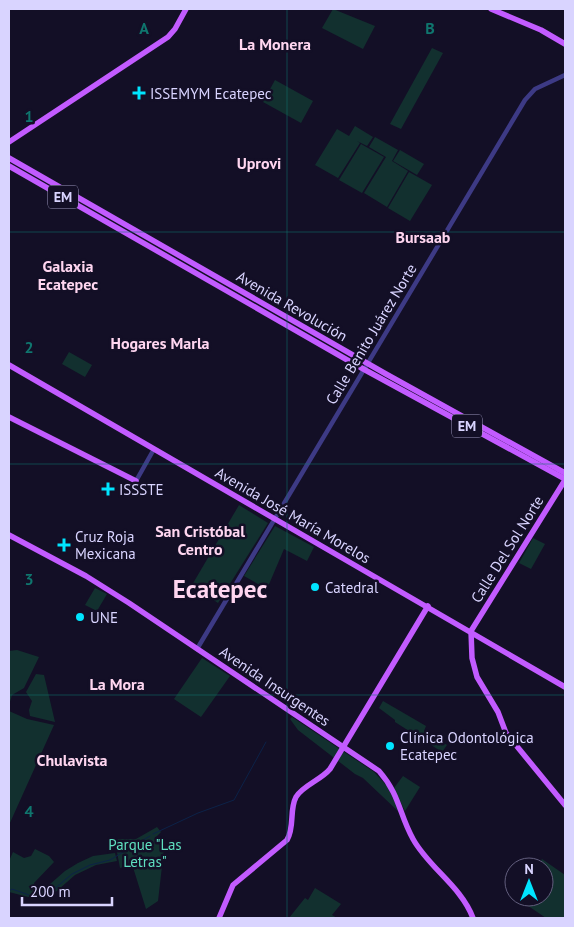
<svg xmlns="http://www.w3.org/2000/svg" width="574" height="927" viewBox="0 0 574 927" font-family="'PT Sans',sans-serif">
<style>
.green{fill:#12302f}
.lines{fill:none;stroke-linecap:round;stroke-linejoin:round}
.stream{stroke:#0c2248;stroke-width:1}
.minor{stroke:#3d3a85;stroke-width:4.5}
.major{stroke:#c25bff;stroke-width:5.5}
.grid{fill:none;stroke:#0f766e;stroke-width:1;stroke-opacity:0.55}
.poi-dot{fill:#00e5ff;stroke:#130f26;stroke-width:2}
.labels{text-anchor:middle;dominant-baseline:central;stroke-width:5;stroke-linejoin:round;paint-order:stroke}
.shield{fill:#130f26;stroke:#9e99be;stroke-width:1}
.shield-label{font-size:14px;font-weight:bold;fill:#d9d4ff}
.poi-label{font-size:15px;fill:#d9d4ff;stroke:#130f26;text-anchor:start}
.street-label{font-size:15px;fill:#d9d4ff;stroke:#130f26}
.park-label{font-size:15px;fill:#5fe0c0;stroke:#130f26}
.neighbourhood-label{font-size:16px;font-weight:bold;fill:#ffd6f0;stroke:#130f26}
.town-label{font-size:25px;font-weight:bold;fill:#ffd6f0;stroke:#130f26}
.grid-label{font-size:16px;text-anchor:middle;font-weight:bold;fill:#0f766e;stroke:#130f26;stroke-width:5;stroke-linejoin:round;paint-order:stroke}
</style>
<rect width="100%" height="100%" fill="#130f26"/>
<!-- green -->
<g class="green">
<path d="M333 9 375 26 363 49 322 28Z"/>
<path d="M432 48 443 53 401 129 390 124Z"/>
<path d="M275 80 313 101 301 123 263 102Z"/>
<path d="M355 126 373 137 367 146 357 141 360 143 338 178 315 165 337 129 349 136Z"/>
<path d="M375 137 398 150 392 161 408 171 387 207 364 193 386 157 369 147Z"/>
<path d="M361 144 384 157 362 193 339 180Z"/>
<path d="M400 150 424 164 417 175 393 161Z"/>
<path d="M409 172 432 185 410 221 388 208Z"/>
<path d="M69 352 92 365 85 377 62 364Z"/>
<path d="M239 505 268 523 218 603 192 585Z"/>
<path d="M275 526 314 547 307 561 284 549 267 589 244 576Z"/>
<path d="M533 538 545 544 531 569 519 563Z"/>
<path d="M95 588 107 594 97 611 85 605Z"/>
<path d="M17 650 39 657 24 688 12 695 9 705V651Z"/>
<path d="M202 658 230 676 201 717 174 699Z"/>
<path d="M36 674 44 675 55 722 30 716 29 710 32 701 26 692Z"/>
<path d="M383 701 426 726 424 731 447 745 442 752 395 722V720L379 708Z"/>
<path d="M9 711 27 719 54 725 9 825Z"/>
<path d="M292 717 374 772 387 786 400 813 363 778 355 774 298 730 290 719Z"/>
<path d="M403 776 420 787 405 811 394 788Z"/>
<path d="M157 827 161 832 155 838 157 843 165 840 158 901 146 909 132 864 120 868 117 852 120 845 114 839H136Z"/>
<path d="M35 849 49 856 54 862 34 883 36 889 41 892 65 871 78 863 93 856 115 853 117 861 96 865 75 875 51 896 36 899 9 892V861L13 852 24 858 31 856Z"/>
<path d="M542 859 565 875V918H546L515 897H544V867H537Z"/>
<path d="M315 888 341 904 332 915 337 918H289L305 898 308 900Z"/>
</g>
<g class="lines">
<!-- stream -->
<g class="stream">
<path d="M153 834 198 813 234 800 266 742"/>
<path d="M9 891 12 889 29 895"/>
<path d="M34 896 47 895 72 874 90 865 110 860 150 836"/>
</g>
<!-- minor -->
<g class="minor">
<path d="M136 481 154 449"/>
<path d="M197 649 525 100 535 89 565 75"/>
</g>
<!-- major -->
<g class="major">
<path d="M491 9 541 30 565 44"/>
<path d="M9 142 168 37 175 29 186 9"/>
<path d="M9 158 386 374 565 473"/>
<path d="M9 166 356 365 565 479"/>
<path d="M9 365 565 687"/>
<path d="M9 417 136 481"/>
<path d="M565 480 471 631 472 658 477 677 498 712 506 733 565 805"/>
<path d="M9 535 86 576 129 603 379 771C400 795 399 814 413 839 429 868 461 886 473 918"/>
<path d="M219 918 233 885 287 840C295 827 289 810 296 797 302 786 321 780 330 769L428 606"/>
</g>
</g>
<!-- grid -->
<path class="grid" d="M287 9V918M9 232H565M9 464H565M9 695H565"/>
<!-- markers -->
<g class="poi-dot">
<path d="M136.5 85.5h5v5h5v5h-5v5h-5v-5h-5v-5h5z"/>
<path d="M105.5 481.5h5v5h5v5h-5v5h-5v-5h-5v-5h5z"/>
<path d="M61.5 537.5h5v5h5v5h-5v5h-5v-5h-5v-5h5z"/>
<circle cx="315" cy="587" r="5"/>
<circle cx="80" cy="617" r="5"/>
<circle cx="390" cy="746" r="5"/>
</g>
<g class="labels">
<!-- shield labels -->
<g class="shield">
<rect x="48" y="185.5" width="30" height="23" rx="4"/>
<rect x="452" y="414.5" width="30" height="23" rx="4"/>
</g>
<g class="shield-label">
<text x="63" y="197">EM</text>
<text x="467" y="426">EM</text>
</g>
<!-- poi labels -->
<g class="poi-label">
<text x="150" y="93">ISSEMYM Ecatepec</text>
<text x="119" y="489">ISSSTE</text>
<text x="75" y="536">Cruz Roja<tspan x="75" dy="17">Mexicana</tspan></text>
<text x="325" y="587">Catedral</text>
<text x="90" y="617">UNE</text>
<text x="400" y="737">Clínica Odontológica<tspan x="400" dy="17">Ecatepec</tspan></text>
</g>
<!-- street labels -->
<g class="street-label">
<text transform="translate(292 306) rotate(30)">Avenida Revolución</text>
<text transform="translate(371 334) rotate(-59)">Calle Benito Juárez Norte</text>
<text transform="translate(293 515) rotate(30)">Avenida José María Morelos</text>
<text transform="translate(507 549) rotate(-58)">Calle Del Sol Norte</text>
<text transform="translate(275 686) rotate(34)">Avenida Insurgentes</text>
</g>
<!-- park labels -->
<g class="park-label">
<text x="145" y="844">Parque "Las<tspan x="145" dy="17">Letras"</tspan></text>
</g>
<!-- neighbourhood labels -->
<g class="neighbourhood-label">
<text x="275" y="44">La Monera</text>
<text x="259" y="163">Uprovi</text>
<text x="423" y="237">Bursaab</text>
<text x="68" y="266">Galaxia<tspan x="68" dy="18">Ecatepec</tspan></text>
<text x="160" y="343">Hogares Marla</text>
<text x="200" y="531">San Cristóbal<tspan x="200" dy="18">Centro</tspan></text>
<text x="117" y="684">La Mora</text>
<text x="72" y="760">Chulavista</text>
</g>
<!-- town labels -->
<g class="town-label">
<text x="220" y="589">Ecatepec</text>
</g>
</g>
<g class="grid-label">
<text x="144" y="34">A</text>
<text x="430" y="34">B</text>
<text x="29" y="122">1</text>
<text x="29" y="353">2</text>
<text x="29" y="585">3</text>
<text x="29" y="817">4</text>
</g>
<!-- border -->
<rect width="574" height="927" fill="none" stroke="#d9d4ff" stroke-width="20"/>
<!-- north arrow -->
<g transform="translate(529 882)"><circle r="24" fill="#130f26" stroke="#625e7d"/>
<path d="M0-4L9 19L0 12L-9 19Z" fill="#00e5ff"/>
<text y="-8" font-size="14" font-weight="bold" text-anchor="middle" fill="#d9d4ff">N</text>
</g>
<!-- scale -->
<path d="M22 897v8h90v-8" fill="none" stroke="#d9d4ff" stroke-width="2.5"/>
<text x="30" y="897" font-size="15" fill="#d9d4ff" stroke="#130f26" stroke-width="4" paint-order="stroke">200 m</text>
</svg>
